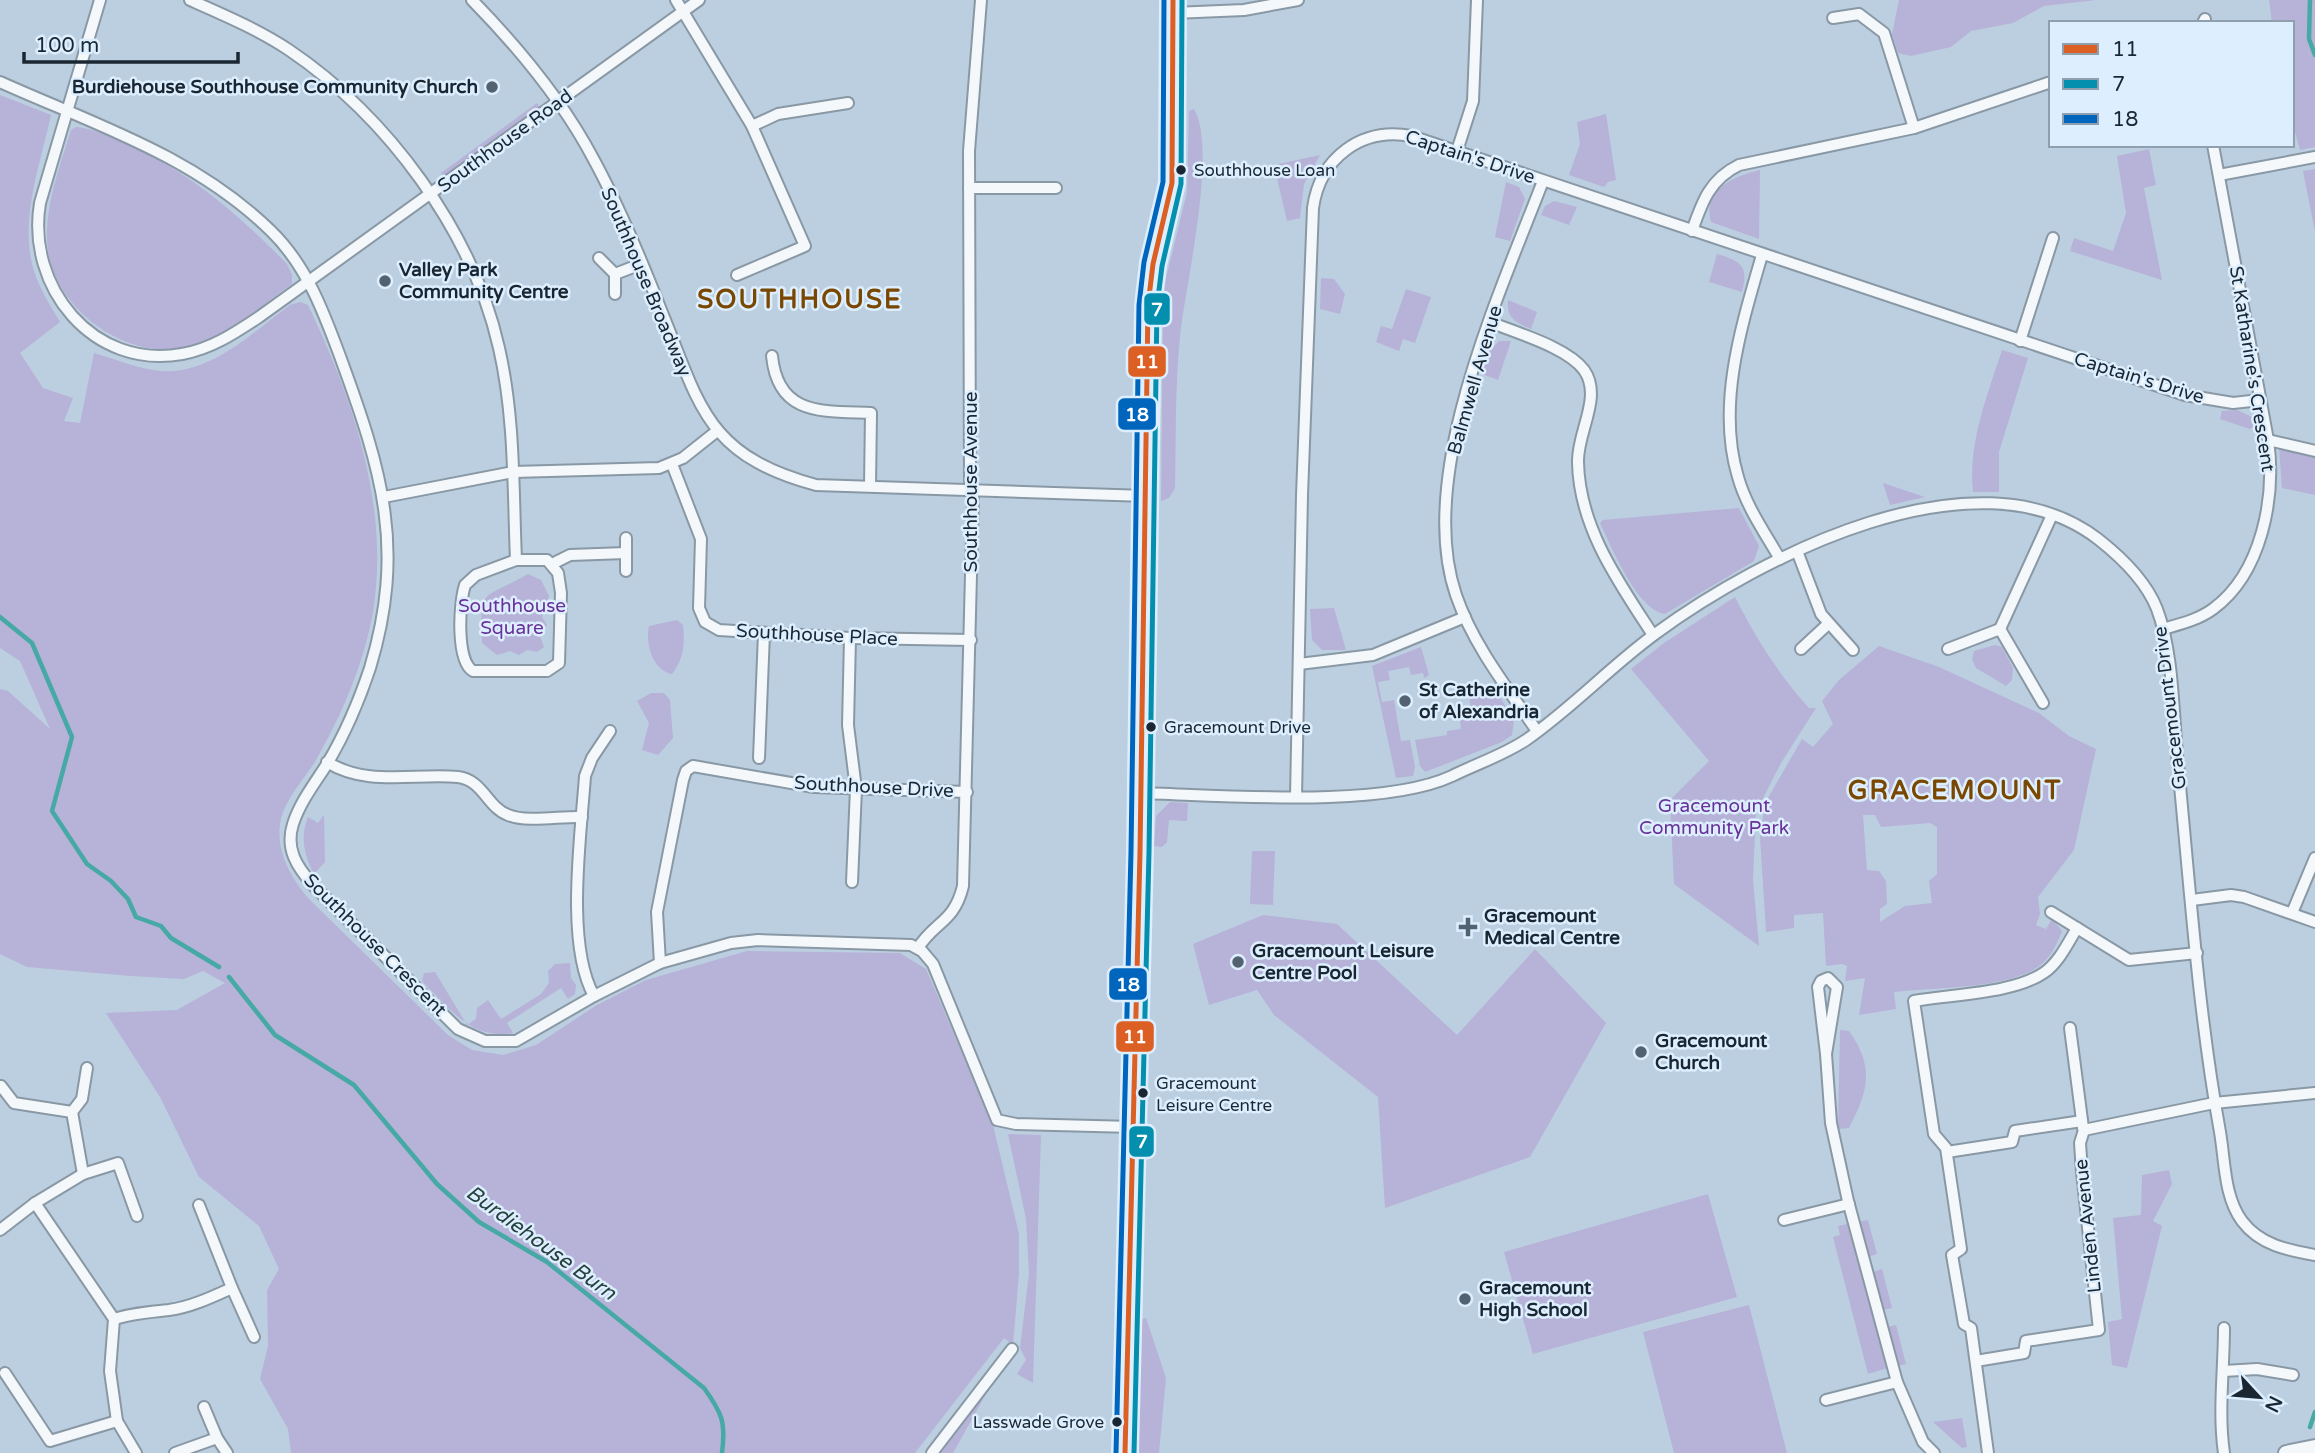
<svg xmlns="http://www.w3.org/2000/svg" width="2315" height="1453" viewBox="0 0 2315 1453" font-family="'Varela Round',sans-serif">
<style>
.green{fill:#b7b2d8;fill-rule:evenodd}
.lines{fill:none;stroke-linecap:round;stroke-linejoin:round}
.stream{stroke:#47a9a6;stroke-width:4.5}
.minor-casing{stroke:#8998a5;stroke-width:14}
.tertiary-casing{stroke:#8998a5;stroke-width:18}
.secondary-casing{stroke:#8998a5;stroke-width:19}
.minor{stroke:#f5f8fa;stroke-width:10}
.tertiary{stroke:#f5f8fa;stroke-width:14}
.secondary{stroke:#ecf1f5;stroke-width:16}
.bus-1-casing{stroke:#ddefff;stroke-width:10}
.bus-2-casing{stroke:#ddefff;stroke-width:10}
.bus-3-casing{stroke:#ddefff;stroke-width:10}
.bus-1{stroke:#dc5f24;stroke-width:5}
.bus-2{stroke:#058faf;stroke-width:5}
.bus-3{stroke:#0065bd;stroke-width:5}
.poi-dot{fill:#536270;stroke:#ddefff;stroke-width:2.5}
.bus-dot{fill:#1a2733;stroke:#ddefff;stroke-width:2.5}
.labels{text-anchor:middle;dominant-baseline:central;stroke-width:5;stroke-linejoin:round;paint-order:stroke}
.bus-label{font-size:17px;fill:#1a2733;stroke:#ddefff;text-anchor:start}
.poi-label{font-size:19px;font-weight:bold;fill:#1a2733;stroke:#ddefff;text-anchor:start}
.street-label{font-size:19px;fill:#1a2733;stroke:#ddefff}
.park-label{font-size:19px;fill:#683299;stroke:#ddefff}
.water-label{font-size:21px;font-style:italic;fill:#27413d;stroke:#ddefff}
.district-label{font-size:26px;font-weight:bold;letter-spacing:2px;fill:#7a4701;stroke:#ddefff}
.line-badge{stroke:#ddefff;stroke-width:2.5}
.badge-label{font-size:19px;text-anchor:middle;font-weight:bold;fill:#fff}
</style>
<rect width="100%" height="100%" fill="#bccfe0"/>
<!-- green -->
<g class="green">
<path d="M1899 0H2096L2044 6 2013 23 1971 31 1951 47 1911 56 1898 53 1892 34Z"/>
<path d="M2269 0H2315V147L2300 150 2292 121V23H2272Z"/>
<path d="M0 95 51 115C41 161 22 213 31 259 35 282 49 303 60 322L20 353 43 388 73 398 64 421 80 423 94 353C118 360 148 373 173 371 219 367 254 331 290 305L300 302 308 305C353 399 390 506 373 612 364 663 342 715 316 760 305 778 286 798 281 819 274 849 291 879 310 900L448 1035 472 1050 503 1055 536 1045 597 1005 646 980 747 951 900 953 926 969 993 1125 1019 1234V1274L1013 1345 1004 1338 915 1453H291L288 1429 260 1379 268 1346 267 1290 279 1269 259 1226 199 1177 160 1097 106 1013 177 1010 225 983 203 971 184 979 131 976 27 967 0 954V689L8 691 50 729 20 661 0 648Z"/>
<path d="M537 103 540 107 443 176 441 173Z"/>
<path d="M1194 109C1218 149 1185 287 1180 337 1175 387 1176 438 1175 488L1169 498 1161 501 1163 304 1166 278 1187 192 1189 111Z"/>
<path d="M1606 114 1616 180 1608 182 1604 187 1569 175 1580 144 1577 122Z"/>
<path d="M76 127C89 128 101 133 112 138 181 164 236 212 287 264L292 275V284C260 306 226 339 187 348 124 361 49 306 47 240 46 202 60 166 71 130Z"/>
<path d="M2149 149 2156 185 2144 188 2162 280 2070 251 2074 238 2113 251 2126 213 2117 156Z"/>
<path d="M1320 155 1304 184 1300 218 1287 221 1274 165Z"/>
<path d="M2315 169V232L2303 171Z"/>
<path d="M1760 170 1759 239 1711 222C1701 189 1735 176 1760 170Z"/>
<path d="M1506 182 1519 187 1525 199 1510 241 1495 237Z"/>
<path d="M1554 201 1577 207 1569 225 1541 215 1545 206Z"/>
<path d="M1717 254C1741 261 1749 266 1742 292L1709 282Z"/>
<path d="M1321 278 1334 279 1345 294 1340 314 1320 309Z"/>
<path d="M1406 289 1431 297 1415 343 1403 339 1399 351 1376 342 1381 326 1392 329Z"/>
<path d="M1508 300 1537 312 1531 329C1516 323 1506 318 1508 300Z"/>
<path d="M1499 341H1511L1498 380 1482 374 1490 350Z"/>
<path d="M2002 350 2028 358 1999 452V492H1973C1968 443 1987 396 2002 350Z"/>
<path d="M2237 410 2252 417 2254 427 2250 429 2220 419 2222 411Z"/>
<path d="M2279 448 2315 456V495L2282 488Z"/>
<path d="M1883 483 1925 497 1890 505Z"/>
<path d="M1739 508 1759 546 1754 561 1665 614C1637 610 1612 548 1600 523L1603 520Z"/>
<path d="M528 574 541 580 549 596 542 617 547 625 540 636 544 647 537 652 527 650 519 655 510 651 497 655 482 643C480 586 481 601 528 574Z"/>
<path d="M1735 597C1756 638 1778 674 1809 708H1816L1781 763 1756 812 1753 880 1759 946 1674 884 1670 800 1709 761 1631 669 1664 643Z"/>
<path d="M1334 608 1346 650H1322L1312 640 1310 609Z"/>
<path d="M677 620 683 625C685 643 684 659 672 674 653 671 645 644 649 626Z"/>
<path d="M1995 645 2002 647 2013 668 2012 680 2006 686 1976 668 1972 659 1974 651Z"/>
<path d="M1879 646 1939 667 2039 713 2069 736 2096 749 2074 850 2038 897 2040 914 2036 925 2046 929 2052 919 2062 931C2057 944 2050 959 2038 967 2004 989 1935 987 1894 992L1896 1009 1859 1015 1865 978 1845 981 1847 966 1842 964 1826 966 1823 913 1794 915V928L1766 932 1760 837 1765 803 1802 739 1813 747 1833 724 1822 701 1839 680ZM1863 815H1875L1881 827 1930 823 1937 827V874L1929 881 1932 903 1905 906 1880 922V909L1887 904 1886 881 1879 871 1867 870Z"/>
<path d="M1421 647 1429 675 1424 678 1423 673 1411 675 1409 667 1388 671 1390 680 1378 682 1382 702 1394 700 1401 741 1410 740 1415 767 1413 776 1396 778 1372 666Z"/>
<path d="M1495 689 1514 720 1512 735 1502 742 1425 772 1420 766 1415 740 1447 735V731L1461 729 1460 720 1473 717 1469 697Z"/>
<path d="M651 693H664L670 700 673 738 658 755 642 750 649 723 637 701Z"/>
<path d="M1170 802 1188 803 1187 821 1169 820 1167 842 1162 847 1154 846 1156 816Z"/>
<path d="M324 815 325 862 314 874C304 855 300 837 308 817L318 823Z"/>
<path d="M1252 851H1275L1273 905 1250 904Z"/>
<path d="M1263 915 1337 924 1457 1035 1535 949 1606 1023 1530 1157 1385 1208 1378 1097 1274 1015 1257 990 1209 1005 1193 944Z"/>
<path d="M570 963 571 978 576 985 575 994 568 999 561 988 507 1023 513 1033C472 1041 448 1007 422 981L424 973 435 972 467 1025 476 1019 477 1008 488 1000 501 1019 541 994 549 983 548 971 555 964Z"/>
<path d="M1840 1030 1849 1031C1875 1068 1868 1091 1849 1128L1838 1129Z"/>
<path d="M1008 1134 1041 1135 1033 1383 1017 1374 1026 1360 1020 1348 1029 1273 1026 1219Z"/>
<path d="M2169 1170 2172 1184 2153 1221 2162 1226 2127 1368 2112 1365 2108 1322 2122 1319 2113 1218 2141 1215 2142 1175Z"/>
<path d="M1708 1194 1737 1297 1533 1354 1504 1252Z"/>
<path d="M1868 1220 1877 1254 1868 1257 1859 1222Z"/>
<path d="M1851 1223 1888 1368 1868 1374 1833 1237 1840 1235 1838 1226Z"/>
<path d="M1882 1269 1892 1308 1883 1310 1873 1272Z"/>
<path d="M1749 1305 1787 1453H1674L1643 1332Z"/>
<path d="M1146 1318 1166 1378 1159 1453H1137L1140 1320Z"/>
<path d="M1896 1325 1906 1364 1897 1366 1887 1327Z"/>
<path d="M991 1385 953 1453H941Z"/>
<path d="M1962 1418 1967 1447 1962 1448 1933 1422Z"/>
</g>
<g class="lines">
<!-- stream -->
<g class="stream">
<path d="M2310 0 2309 39 2315 55"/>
<path d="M0 617 32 643 72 737 52 811 87 864 111 881 128 899 136 917 161 926 171 938 219 967"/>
<path d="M229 977 275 1035 354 1085 437 1184 479 1222 547 1262 704 1388C722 1413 726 1422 722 1453"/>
<path d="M2310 1427 2315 1412"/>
</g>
<!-- minor casing -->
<g class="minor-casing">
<g id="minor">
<path d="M100 0 40 203C26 287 93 370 182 354 211 349 235 333 259 317L699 0"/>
<path d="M190 0C224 15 259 30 289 50 388 117 473 232 499 348 515 417 513 490 516 560"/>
<path d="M472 0C518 47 563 101 594 160 620 208 641 259 661 310 700 405 705 455 816 485L1146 496"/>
<path d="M676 0 752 126 805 246 737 275"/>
<path d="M1173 13 1244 10 1298 0"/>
<path d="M1833 18 1859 14 1884 33 1914 128"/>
<path d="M2203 23 2205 19"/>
<path d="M0 82C96 125 194 156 271 231 307 266 324 313 341 359 382 471 406 549 370 668 359 701 345 734 327 764 315 783 300 802 293 824 285 849 297 867 313 885L458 1029 485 1041H516L594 996 660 963 731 943 758 940 911 945 922 951 933 964 997 1120 1016 1124 1133 1127"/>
<path d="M752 126 778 114 848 103"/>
<path d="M1457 151 1473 101 1477 0"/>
<path d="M2219 175 2315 157"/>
<path d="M969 188H1056"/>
<path d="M1692 231C1702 202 1710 179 1739 165L1914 128 2051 82"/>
<path d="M1762 255C1742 324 1716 405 1738 477 1746 506 1765 533 1780 559"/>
<path d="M599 258 615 274"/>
<path d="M615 294V274L641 264"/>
<path d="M1490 322C1516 333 1567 347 1584 370 1603 397 1577 432 1578 462 1579 527 1619 583 1653 635"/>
<path d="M2020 341 2053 238"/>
<path d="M772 356C778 416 822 411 871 413L870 486"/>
<path d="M2268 440 2315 451"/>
<path d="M672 464 701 539 699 608 705 622 719 630 850 638 971 640"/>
<path d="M384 497 513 472 659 468 683 458 717 431"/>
<path d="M626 538V571"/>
<path d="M1797 551 1821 614 1853 650"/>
<path d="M516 560H547L558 573 561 593 559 663 547 671H473C456 661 459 603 465 585L476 575Z"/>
<path d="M552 564 570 555 626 553"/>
<path d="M2000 629 2052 515"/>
<path d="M2163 629C2180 624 2198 620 2213 609 2262 573 2276 497 2268 440L2213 145"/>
<path d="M850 638 848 725 856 789 852 882"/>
<path d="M1801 649 1827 625"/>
<path d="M1948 649 2000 629 2043 703"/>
<path d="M1299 664 1373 655 1465 617"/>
<path d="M1537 731C1508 689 1473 645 1456 595 1415 476 1500 293 1543 181"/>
<path d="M759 758 764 633"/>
<path d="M327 762C367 787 414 773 458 777 483 780 487 807 508 815 528 823 560 816 582 817"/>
<path d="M1139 793C1220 795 1381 809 1452 776 1476 764 1504 755 1526 740 1572 708 1610 667 1655 634 1760 557 1976 445 2098 539 2121 557 2146 581 2157 609 2174 654 2173 717 2178 765 2190 887 2198 1011 2220 1132 2225 1161 2224 1197 2242 1221 2260 1245 2287 1250 2315 1255"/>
<path d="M1296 797 1302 495 1313 208C1320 158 1361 127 1411 136L2185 395 2233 403 2260 400"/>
<path d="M2192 900 2231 895 2244 897 2315 922"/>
<path d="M2051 912 2129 960 2197 953"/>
<path d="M2292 913 2315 858"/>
<path d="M918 948C935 921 954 923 963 886L973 497 970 482 969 151 981 0"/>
<path d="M660 963 657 912 683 780 686 771 693 766 814 787 967 792"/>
<path d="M1828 978 1837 987 1826 1054 1818 987 1821 981Z"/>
<path d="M594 996C565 944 581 835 585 776L592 758 610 731"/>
<path d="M2070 1028 2083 1128"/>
<path d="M1826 1054 1831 1123 1848 1201 1897 1382 1923 1442 1934 1453"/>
<path d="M1 1086 14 1103 72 1112 83 1174"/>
<path d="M72 1112 82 1099 87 1068"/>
<path d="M1947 1152 2012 1142 2015 1131 2082 1121"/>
<path d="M35 1203 83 1174 118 1163 137 1216"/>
<path d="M1784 1220 1849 1204"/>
<path d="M0 1230 35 1203 114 1319 110 1371 117 1421 136 1453"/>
<path d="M232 1288 254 1337"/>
<path d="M114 1319C133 1313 149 1312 169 1310 191 1307 212 1297 232 1288L199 1205"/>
<path d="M1976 1361 2024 1353 2026 1341 2099 1330 2082 1172 2080 1143 2084 1130 2214 1103 2315 1093"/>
<path d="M2224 1371 2257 1369 2293 1375"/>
<path d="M5 1373 50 1441 117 1421"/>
<path d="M1826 1400 1897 1382"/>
<path d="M204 1407 217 1438 227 1453"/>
<path d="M175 1453 217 1438"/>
<path d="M932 1453 1012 1349"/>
<path d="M1988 1453 1971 1328 1964 1324 1952 1255 1961 1249 1946 1148 1934 1134 1914 1001C1952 994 2014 994 2045 972 2059 962 2068 943 2077 928"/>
<path d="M2224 1453C2218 1412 2224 1369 2224 1328"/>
</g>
</g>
<!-- tertiary casing -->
<g class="tertiary-casing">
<path id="tertiary" d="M2286 1453 2315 1447"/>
</g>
<!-- secondary casing -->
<g class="secondary-casing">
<path id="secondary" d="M1125 1453 1140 852 1148 305 1153 264 1172 183 1173 0"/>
</g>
<!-- minor -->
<use href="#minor" class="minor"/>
<!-- tertiary -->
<use href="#tertiary" class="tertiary"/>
<!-- secondary -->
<use href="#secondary" class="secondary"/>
<!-- bus-1 casing -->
<g class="bus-1-casing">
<path id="bus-1" d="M1125 1453 1140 852 1148 305 1153 264 1172 183 1173 0"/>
</g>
<!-- bus-2 casing -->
<g class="bus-2-casing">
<path id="bus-2" d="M1134 1453 1149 852 1157 306 1162 266 1181 184 1182 0"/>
</g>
<!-- bus-3 casing -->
<g class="bus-3-casing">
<path id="bus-3" d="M1116 1453 1131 852 1139 305 1144 262 1163 182 1164 0"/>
</g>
<!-- bus-1 -->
<use href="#bus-1" class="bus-1"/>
<!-- bus-2 -->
<use href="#bus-2" class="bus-2"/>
<!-- bus-3 -->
<use href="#bus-3" class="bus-3"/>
</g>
<!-- markers -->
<g class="poi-dot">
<circle cx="492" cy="87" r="7"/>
<circle cx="385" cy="281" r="7"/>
<circle cx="1405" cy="701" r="7"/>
<path d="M1464.5 916.5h7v7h7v7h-7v7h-7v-7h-7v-7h7z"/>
<circle cx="1238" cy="962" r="7"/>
<circle cx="1641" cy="1052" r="7"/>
<circle cx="1465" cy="1299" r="7"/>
</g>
<g class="bus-dot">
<circle cx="1181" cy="170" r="6"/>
<circle cx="1151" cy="727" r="6"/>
<circle cx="1143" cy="1093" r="6"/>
<circle cx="1117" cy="1422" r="6"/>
</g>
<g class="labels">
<!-- bus labels -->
<g class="bus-label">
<text x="1194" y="170">Southhouse Loan</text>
<text x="1164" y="727">Gracemount Drive</text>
<text x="1156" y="1083">Gracemount<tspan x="1156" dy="22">Leisure Centre</tspan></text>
<text x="1104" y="1422" text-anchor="end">Lasswade Grove</text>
</g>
<!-- poi labels -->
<g class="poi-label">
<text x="478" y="87" text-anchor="end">Burdiehouse Southhouse Community Church</text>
<text x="399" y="270">Valley Park<tspan x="399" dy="22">Community Centre</tspan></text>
<text x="1419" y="690">St Catherine<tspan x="1419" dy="22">of Alexandria</tspan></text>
<text x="1484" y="916">Gracemount<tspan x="1484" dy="22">Medical Centre</tspan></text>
<text x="1252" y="951">Gracemount Leisure<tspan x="1252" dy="22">Centre Pool</tspan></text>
<text x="1655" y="1041">Gracemount<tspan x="1655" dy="22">Church</tspan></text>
<text x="1479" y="1288">Gracemount<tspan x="1479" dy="22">High School</tspan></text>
</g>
<!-- street labels -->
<g class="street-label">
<text transform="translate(505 141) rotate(-36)">Southhouse Road</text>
<text transform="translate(1470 157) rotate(18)">Captain's Drive</text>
<text transform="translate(646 282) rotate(67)">Southhouse Broadway</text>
<text transform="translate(2252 369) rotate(81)">St Katharine's Crescent</text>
<text transform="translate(2139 378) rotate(17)">Captain's Drive</text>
<text transform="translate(1475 380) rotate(-74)">Balmwell Avenue</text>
<text transform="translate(971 482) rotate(-90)">Southhouse Avenue</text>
<text transform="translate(817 635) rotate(3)">Southhouse Place</text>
<text transform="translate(2170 708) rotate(-97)">Gracemount Drive</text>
<text transform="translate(874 787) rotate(3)">Southhouse Drive</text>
<text transform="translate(375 945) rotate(45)">Southhouse Crescent</text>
<text transform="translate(2088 1226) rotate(-96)">Linden Avenue</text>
</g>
<!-- park labels -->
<g class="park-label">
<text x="512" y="606">Southhouse<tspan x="512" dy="22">Square</tspan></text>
<text x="1714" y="806">Gracemount<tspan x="1714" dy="22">Community Park</tspan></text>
</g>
<!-- water labels -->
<g class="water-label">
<text transform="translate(541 1243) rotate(36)">Burdiehouse Burn</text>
</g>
<!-- district labels -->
<g class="district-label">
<text x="800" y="299">SOUTHHOUSE</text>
<text x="1955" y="790">GRACEMOUNT</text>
</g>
</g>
<g class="line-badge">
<rect x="1143" y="292" width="28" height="34" rx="7" fill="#058faf"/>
<rect x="1127" y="345" width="40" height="33" rx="7" fill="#dc5f24"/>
<rect x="1117" y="397" width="40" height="34" rx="7" fill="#0065bd"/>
<rect x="1108" y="967" width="40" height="34" rx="7" fill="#0065bd"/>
<rect x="1115" y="1020" width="40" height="33" rx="7" fill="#dc5f24"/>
<rect x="1128" y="1125" width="27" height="33" rx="7" fill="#058faf"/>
</g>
<g class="badge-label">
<text x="1157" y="316">7</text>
<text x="1147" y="368">11</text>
<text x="1137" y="421">18</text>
<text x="1128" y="991">18</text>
<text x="1135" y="1043">11</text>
<text x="1142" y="1148">7</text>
</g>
<!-- legend -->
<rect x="2049" y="21" width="245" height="126" fill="#ddefff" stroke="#8f9fad" stroke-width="2"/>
<rect x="2063" y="44" width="35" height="10" fill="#dc5f24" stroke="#8f9fad" stroke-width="2"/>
<text x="2112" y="56" font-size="21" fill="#1a2733">11</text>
<rect x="2063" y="79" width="35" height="10" fill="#058faf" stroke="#8f9fad" stroke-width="2"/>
<text x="2112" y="91" font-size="21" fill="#1a2733">7</text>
<rect x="2063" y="114" width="35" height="10" fill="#0065bd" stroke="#8f9fad" stroke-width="2"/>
<text x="2112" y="126" font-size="21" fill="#1a2733">18</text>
<!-- north arrow -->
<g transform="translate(2259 1397) rotate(116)" stroke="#ddefff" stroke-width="5" paint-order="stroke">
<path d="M0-5L12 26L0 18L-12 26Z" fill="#1a2733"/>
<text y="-10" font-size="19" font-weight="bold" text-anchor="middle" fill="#1a2733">N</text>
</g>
<!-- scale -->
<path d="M24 52v10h214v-10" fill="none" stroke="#1a2733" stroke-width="3.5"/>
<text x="35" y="52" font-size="21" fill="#1a2733" stroke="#ddefff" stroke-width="5" paint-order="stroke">100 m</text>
</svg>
